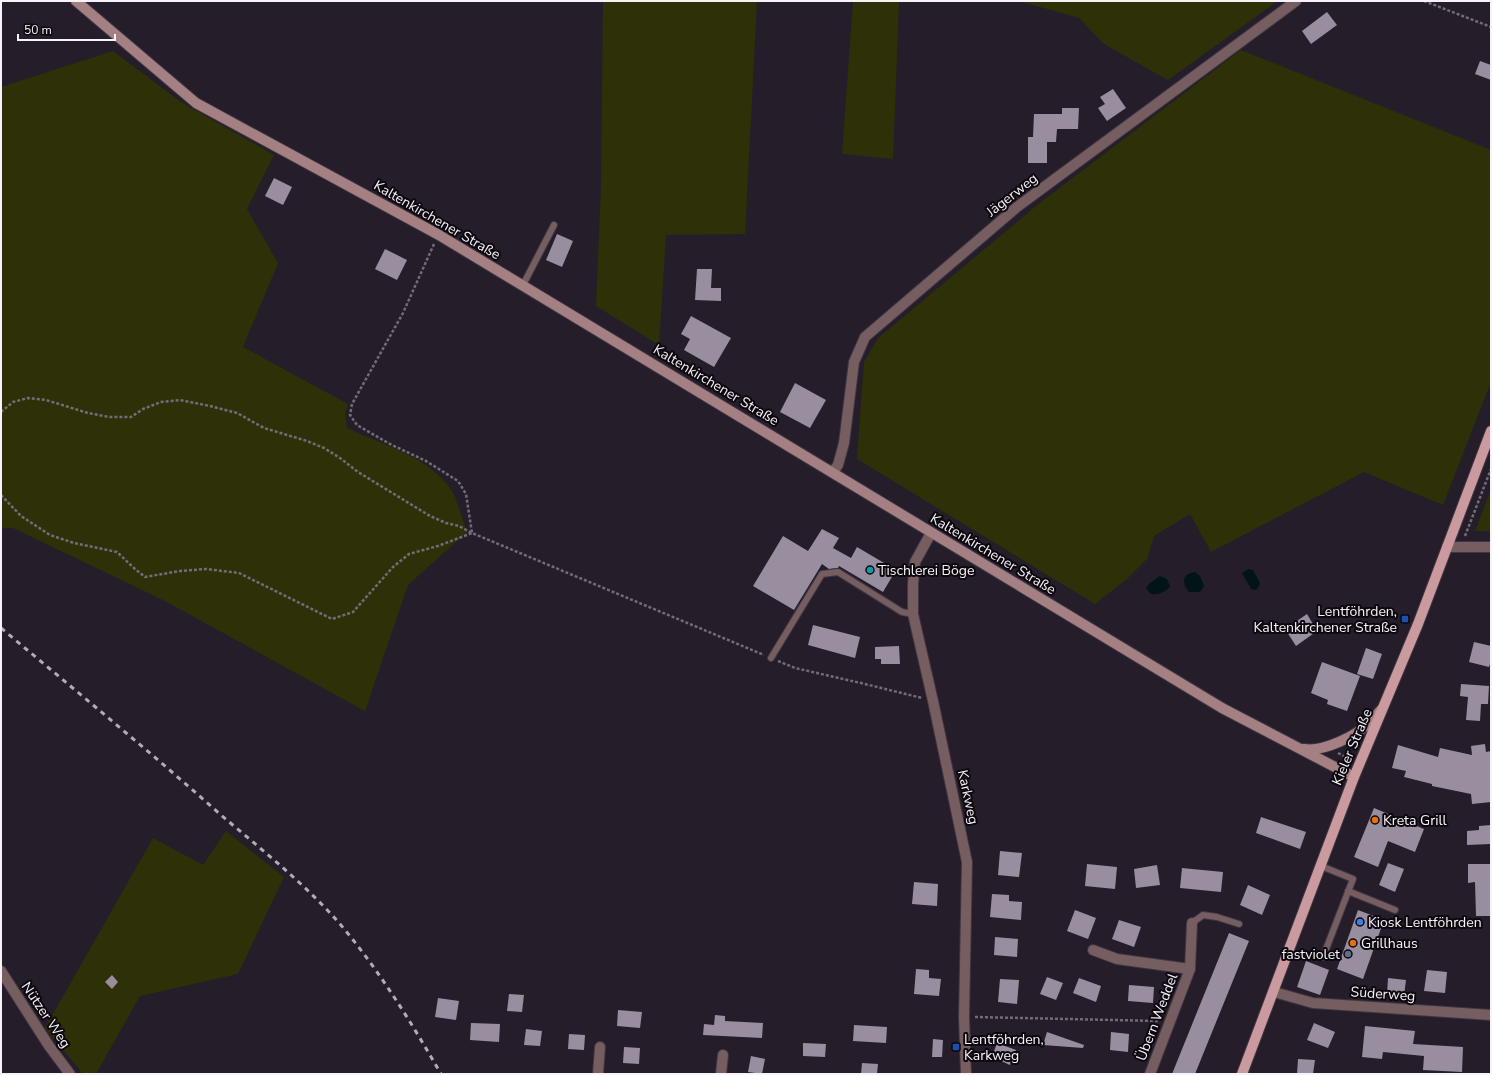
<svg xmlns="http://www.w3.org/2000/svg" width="1492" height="1075" viewBox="0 0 1492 1075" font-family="'Nunito Sans',sans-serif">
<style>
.green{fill:#2e3107}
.water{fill:#011417}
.building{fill:#998e9f}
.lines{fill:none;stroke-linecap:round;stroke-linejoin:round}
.lane-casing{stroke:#3e3743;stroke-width:8}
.street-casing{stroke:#3e3743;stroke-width:12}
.secondary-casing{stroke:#3e3743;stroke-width:12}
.primary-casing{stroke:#3e3743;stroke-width:12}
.path{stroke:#736c78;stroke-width:2.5;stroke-dasharray:3 2;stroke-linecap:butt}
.lane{stroke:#755d60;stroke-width:6}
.street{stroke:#755d60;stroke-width:10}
.secondary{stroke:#a58083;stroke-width:10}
.primary{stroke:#cb9a9f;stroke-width:10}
.rail{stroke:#b3acb6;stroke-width:3;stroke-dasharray:5 5;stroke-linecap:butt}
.culture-dot{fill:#0f9aa8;stroke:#0c080e;stroke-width:1.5}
.transit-dot{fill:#1a4fb4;stroke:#0c080e;stroke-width:1.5}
.food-dot{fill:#e8710a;stroke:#0c080e;stroke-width:1.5}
.shop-dot{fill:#3f7fe0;stroke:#0c080e;stroke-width:1.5}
.service-dot{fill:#5c6f8a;stroke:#0c080e;stroke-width:1.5}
.labels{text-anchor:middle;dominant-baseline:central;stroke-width:4;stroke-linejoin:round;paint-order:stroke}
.street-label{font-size:14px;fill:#f8f2fb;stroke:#0c080e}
.poi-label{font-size:14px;fill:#f8f2fb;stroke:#0c080e;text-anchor:start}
</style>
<rect width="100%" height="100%" fill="#251d2a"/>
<!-- green -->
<g class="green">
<path d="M603 1H757L745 234 666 235 659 345 596 306 601 187Z"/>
<path d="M853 1H899L893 159 842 154Z"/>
<path d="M1019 1H1278L1168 80 1104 44 1079 18Z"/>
<path d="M1241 50 1491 150V382L1443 505 1364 472 1211 552 1190 514 1154 536 1147 559 1127 579 1095 604 857 459 864 362 878 338 1041 202Z"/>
<path d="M113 51 181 102 274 155 247 209 278 263 243 347 348 404 345 413 347 428C382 445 430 456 452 491 458 502 462 519 467 532L408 585 365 711 167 602 13 528H1V87Z"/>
<path d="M1491 489V531H1475Z"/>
<path d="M226 831 284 877 238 974 140 996 96 1074H83L45 1028 153 838 203 865Z"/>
</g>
<!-- water -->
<g class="water">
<path d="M1248 569 1253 570 1260 583 1258 588 1255 590 1251 589 1242 573Z"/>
<path d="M1195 572 1200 576 1204 586 1200 592H1189L1185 586 1184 579 1188 574Z"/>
<path d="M1160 576 1167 579 1170 587C1164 592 1159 595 1151 594L1146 588 1150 583Z"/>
</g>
<!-- building -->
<g class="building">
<path d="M1327 12 1337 25 1311 44 1302 31Z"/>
<path d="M1480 61 1491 65V80L1475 74Z"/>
<path d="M1113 89 1126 108 1107 121 1098 108 1105 104 1100 97Z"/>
<path d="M1062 108H1079L1078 129H1057L1056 142H1047V163H1028V137H1033L1034 114H1062Z"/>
<path d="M274 178 292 187 283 205 265 196Z"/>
<path d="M557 234 573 241 562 267 546 260Z"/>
<path d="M385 249 407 260 397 280 375 269Z"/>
<path d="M697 269H712L711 288H721V301L695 300Z"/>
<path d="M691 316 731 338 714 367 684 350 690 339 681 334Z"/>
<path d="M795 383 826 400 810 428 780 412Z"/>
<path d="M822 529 839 538 833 548 851 558 857 547 896 570 883 592 839 566 838 568 829 569 822 564 794 610 753 586 783 536 808 551Z"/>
<path d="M1307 614 1317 631 1296 646 1285 629Z"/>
<path d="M813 625 860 637 855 658 808 645Z"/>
<path d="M1474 642 1491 646V661L1489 667 1469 662Z"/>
<path d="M899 646 900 664H881V659H875V647Z"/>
<path d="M1366 648 1382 654 1373 679 1357 674Z"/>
<path d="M1322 662 1360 676 1347 711 1327 704 1328 700 1311 693Z"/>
<path d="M1461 684 1489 686 1488 704H1481L1480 721 1466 720 1468 697 1460 696Z"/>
<path d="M1485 744 1486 752 1491 751V802L1472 804 1471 794 1432 786V784L1404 777 1406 771 1392 768 1398 745 1438 757 1440 748 1472 755 1471 746Z"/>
<path d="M1374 808 1424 829 1415 852 1388 841 1378 867 1354 857Z"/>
<path d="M1261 817 1306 832 1300 849 1256 833Z"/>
<path d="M1491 825V844L1467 845V831L1479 830V826Z"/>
<path d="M1000 851 1022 853 1019 877 998 875Z"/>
<path d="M1388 863 1404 869 1395 892 1379 885Z"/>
<path d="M1087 864 1117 867 1115 889 1085 886Z"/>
<path d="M1468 864H1491V916H1476L1475 882 1468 883Z"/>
<path d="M1157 865 1160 885 1136 888 1134 869Z"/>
<path d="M1182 868 1223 872 1221 892 1180 888Z"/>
<path d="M914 882 938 884 937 906 912 904Z"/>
<path d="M1248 885 1270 895 1262 915 1240 905Z"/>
<path d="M992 894 1009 895V901L1022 902 1021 920 990 917Z"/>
<path d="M1075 910 1096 918 1088 939 1067 931Z"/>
<path d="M1358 910 1384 920 1363 979 1337 969Z"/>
<path d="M1119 920 1141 927 1134 947 1112 939Z"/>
<path d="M1229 933 1249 941 1195 1074H1172Z"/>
<path d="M995 937 1018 939 1017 957 994 955Z"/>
<path d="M1306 961 1329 970 1320 995 1297 987Z"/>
<path d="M916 969 929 970V978L941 979 939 996 914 994Z"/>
<path d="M1427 970 1447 972 1445 993 1424 991Z"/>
<path d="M112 975 118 982 112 989 105 982Z"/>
<path d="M1047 977 1063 983 1056 1000 1040 994Z"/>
<path d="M1079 978 1101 986 1096 1002 1073 993Z"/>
<path d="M1388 978 1406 980 1404 996 1387 994Z"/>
<path d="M1000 979 1019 980 1017 1004 998 1002Z"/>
<path d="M1129 985 1154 987 1153 1003 1128 1001Z"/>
<path d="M509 994 524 995 522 1012 507 1011Z"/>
<path d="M438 998 459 1001 456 1020 435 1017Z"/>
<path d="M618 1010 642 1012 640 1028 617 1026Z"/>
<path d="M715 1015 725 1016V1021L763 1023 762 1038 703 1035 704 1024 714 1025Z"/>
<path d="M471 1023 500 1024 499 1042 470 1040Z"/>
<path d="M1314 1023 1335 1032 1328 1048 1307 1040Z"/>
<path d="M854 1025 887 1027 886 1043 853 1041Z"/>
<path d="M1365 1026 1415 1031 1413 1044 1463 1047 1462 1072 1423 1070 1424 1056 1383 1052 1382 1059 1362 1057Z"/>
<path d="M526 1029 542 1031 540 1046 524 1045Z"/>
<path d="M1047 1032 1084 1045 1083 1048 1043 1045Z"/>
<path d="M1111 1032 1129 1034 1128 1052 1110 1050Z"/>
<path d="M569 1034 585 1035 584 1050 568 1049Z"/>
<path d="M933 1039 943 1040 942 1057H932Z"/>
<path d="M803 1043 826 1044 825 1057 803 1056Z"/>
<path d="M997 1043 1016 1050 1010 1065 992 1057Z"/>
<path d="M624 1047 640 1048 639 1064 623 1063Z"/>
<path d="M751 1056 765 1059 762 1074 748 1072Z"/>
<path d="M1298 1059 1315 1060 1313 1074H1297Z"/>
<path d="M862 1063 878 1064 877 1074H861Z"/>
</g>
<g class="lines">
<!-- lane casing -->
<g class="lane-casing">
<g id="lane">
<path d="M523 285 554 225"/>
<path d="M771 658 822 574 838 572 902 612 913 614"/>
<path d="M1321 866 1353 879 1323 957"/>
<path d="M1348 891 1395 910"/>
<path d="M1192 923 1203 915 1217 917 1239 924"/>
</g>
</g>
<!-- street casing -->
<g class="street-casing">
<g id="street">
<path d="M833 472 838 465 844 443 854 362 865 337 1017 207 1296 1"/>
<path d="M931 533 915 562 913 584V614L933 701 967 862 964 1017 966 1074"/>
<path d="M1447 547H1491"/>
<path d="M1093 950 1117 959 1190 969"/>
<path d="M1 971 49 1046 70 1074"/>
<path d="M1274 992 1313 1003 1491 1015"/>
<path d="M598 1074 600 1047"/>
<path d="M721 1074 723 1055"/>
<path d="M1150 1074 1190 969 1192 923"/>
</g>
</g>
<!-- secondary casing -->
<g class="secondary-casing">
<g id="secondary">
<path d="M76 1 196 103 439 235 1222 708 1354 777"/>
<path d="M1304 749C1324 752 1356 736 1370 722 1374 719 1377 714 1381 710"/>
</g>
</g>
<!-- primary casing -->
<g class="primary-casing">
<path id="primary" d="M1242 1074 1354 777 1418 624 1491 431"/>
</g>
<!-- path -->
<g class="path">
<path d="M1424 1 1491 27"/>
<path d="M434 244 403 313 352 404 350 415 357 425 390 444 426 461 458 481 466 494 472 533 764 655"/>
<path d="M1 412 13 402 28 398 46 400 88 413 109 417H131L143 409 161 402 180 400 210 406 237 413 264 428 307 441 324 448 340 458 358 472 430 516 446 523 459 526 472 533"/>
<path d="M1 495 21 516 50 535 74 543 117 552 135 569 145 577 180 571 206 569 239 573 332 619 353 612 393 567 409 554 438 546 472 533"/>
<path d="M1465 536 1491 469"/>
<path d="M778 661 795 668 865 684 922 698"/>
<path d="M1338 753 1351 760"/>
<path d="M975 1017 1160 1021"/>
</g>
<!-- lane -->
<use href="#lane" class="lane"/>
<!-- street -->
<use href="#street" class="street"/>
<!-- secondary -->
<use href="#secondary" class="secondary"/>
<!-- primary -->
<use href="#primary" class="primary"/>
<!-- rail -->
<path class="rail" d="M1 628C75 690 149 751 221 815 262 850 305 884 340 924 379 970 411 1022 441 1074"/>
</g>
<!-- markers -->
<circle class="culture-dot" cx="870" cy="570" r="4"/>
<g class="transit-dot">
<rect x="1401" y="615" width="8" height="8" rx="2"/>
<rect x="952" y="1043" width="8" height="8" rx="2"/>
</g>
<g class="food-dot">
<circle cx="1375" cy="820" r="4"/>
<circle cx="1353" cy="943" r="4"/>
</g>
<circle class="shop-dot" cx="1360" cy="922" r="4"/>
<circle class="service-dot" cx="1348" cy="954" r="4"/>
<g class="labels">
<!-- street labels -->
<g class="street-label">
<text transform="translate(1012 195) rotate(-38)">Jägerweg</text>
<text transform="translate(437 220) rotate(30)">Kaltenkirchener Straße</text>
<text transform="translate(716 385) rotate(31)">Kaltenkirchener Straße</text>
<text transform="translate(993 554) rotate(31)">Kaltenkirchener Straße</text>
<text transform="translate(1352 747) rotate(-67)">Kieler Straße</text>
<text transform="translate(968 797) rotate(78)">Karkweg</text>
<text transform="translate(1383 994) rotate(4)">Süderweg</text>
<text transform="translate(46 1015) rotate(56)">Nützer Weg</text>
<text transform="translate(1157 1017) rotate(-69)">Übern Weddel</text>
</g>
<!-- poi labels -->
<g class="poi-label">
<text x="878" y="570">Tischlerei Böge</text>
<text x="1397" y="611" text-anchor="end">Lentföhrden,<tspan x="1397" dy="16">Kaltenkirchener Straße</tspan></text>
<text x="1383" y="820">Kreta Grill</text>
<text x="1368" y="922">Kiosk Lentföhrden</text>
<text x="1361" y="943">Grillhaus</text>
<text x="1340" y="954" text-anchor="end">fastviolet</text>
<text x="964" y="1039">Lentföhrden,<tspan x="964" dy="16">Karkweg</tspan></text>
</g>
</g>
<!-- border -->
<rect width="1492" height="1075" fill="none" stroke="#f8f2fb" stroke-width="4"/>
<!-- scale -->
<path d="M18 34v6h97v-6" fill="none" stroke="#f8f2fb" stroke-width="2"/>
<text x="24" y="34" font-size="12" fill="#f8f2fb" stroke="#0c080e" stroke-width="3" paint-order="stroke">50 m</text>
</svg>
